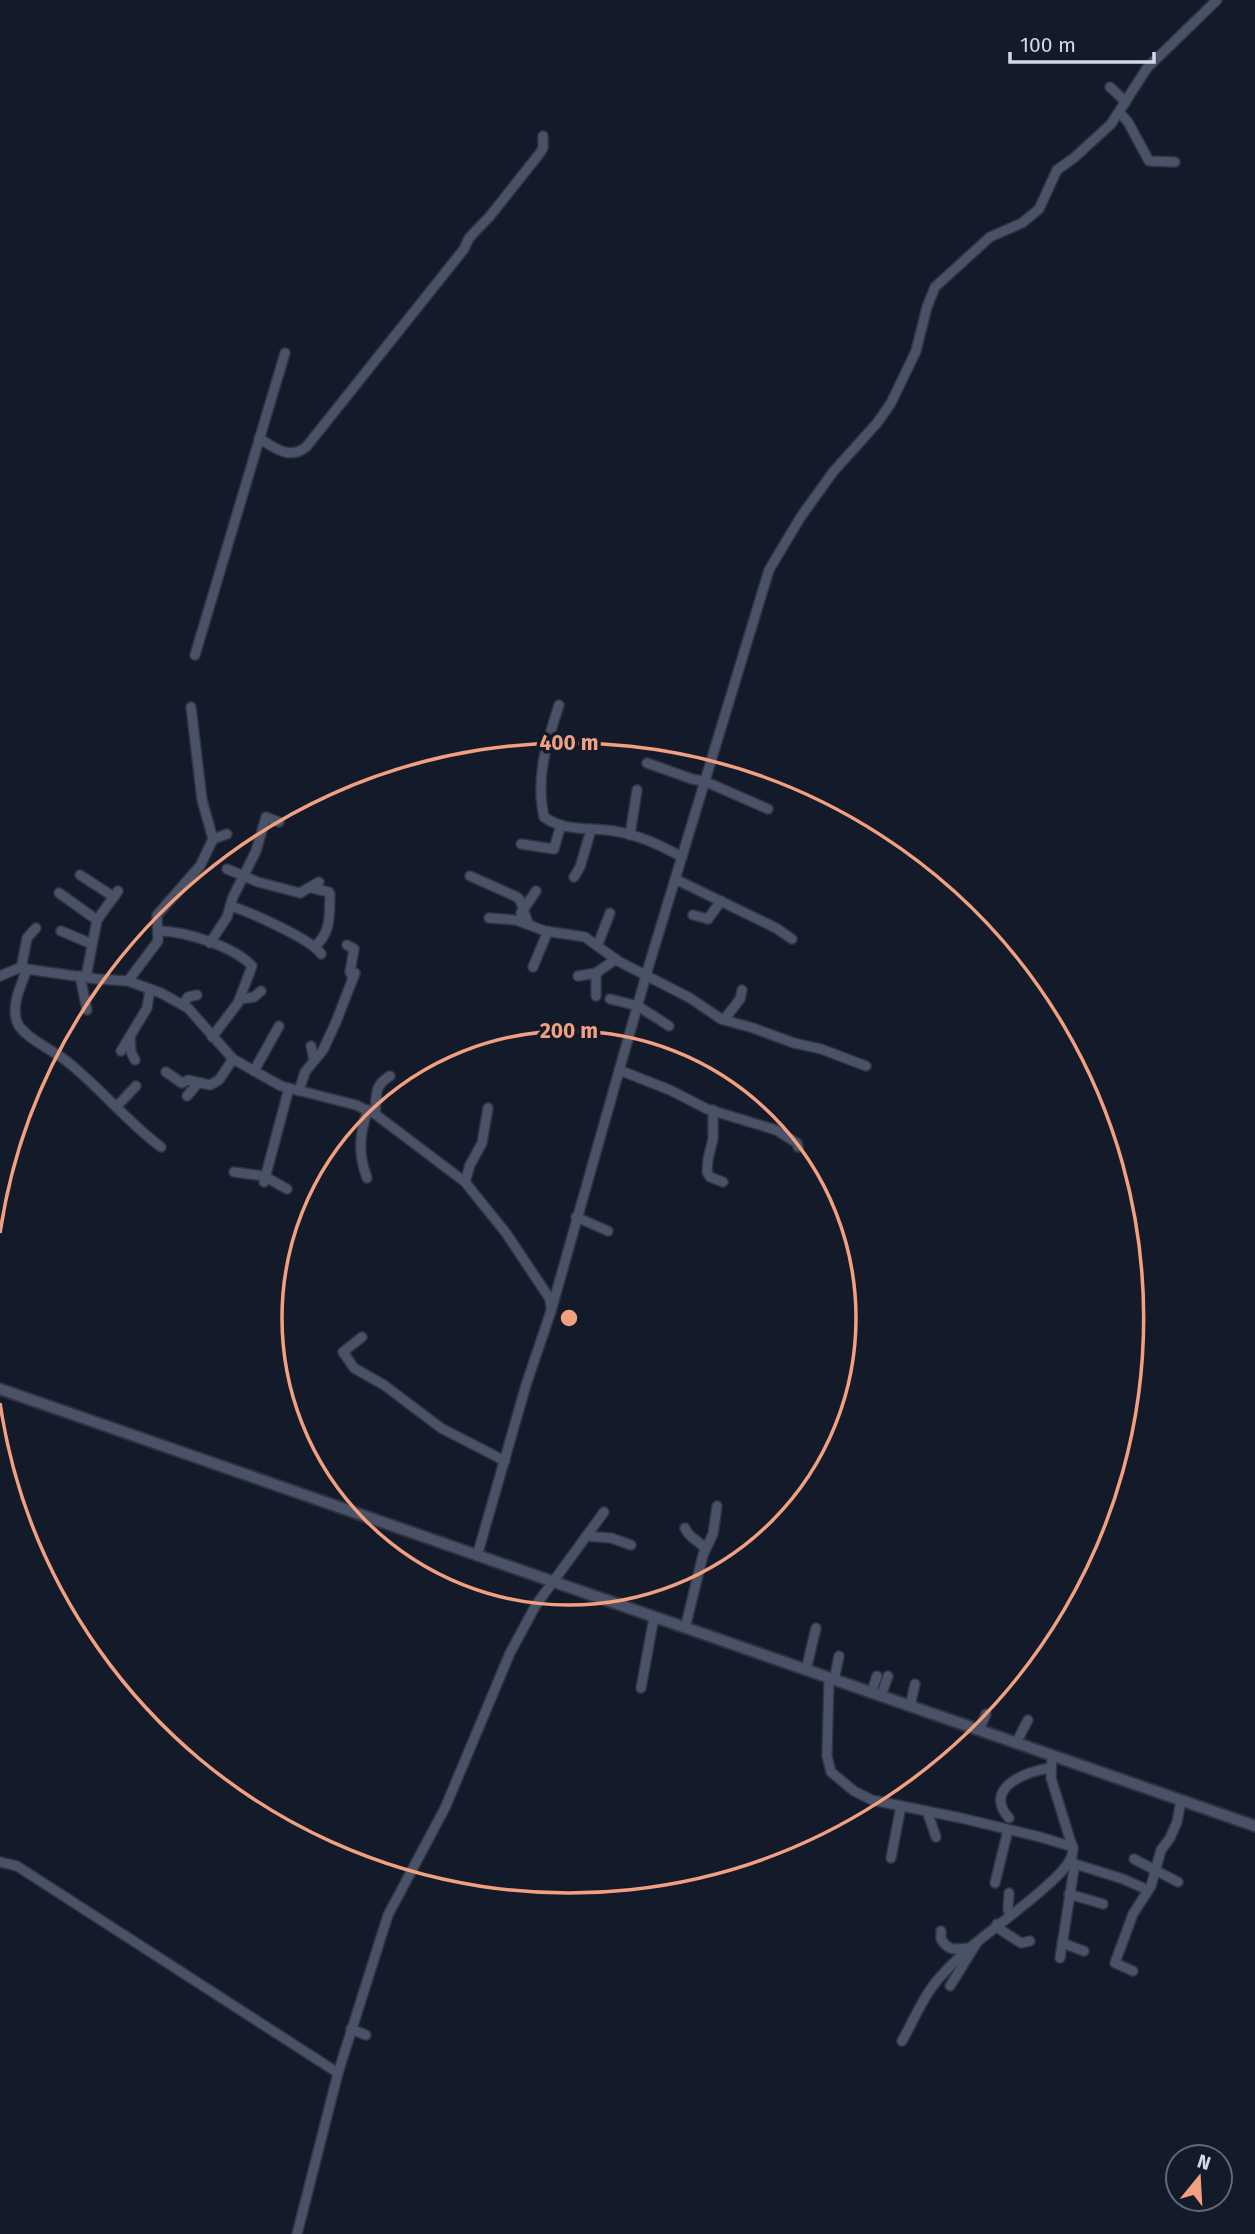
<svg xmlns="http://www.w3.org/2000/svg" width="1255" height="2234" viewBox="0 0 1255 2234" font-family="'Fira Sans',sans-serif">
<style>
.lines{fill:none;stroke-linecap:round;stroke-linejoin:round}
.minor-casing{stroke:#303341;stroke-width:12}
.tertiary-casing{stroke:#303341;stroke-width:14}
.minor{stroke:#495266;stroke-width:9}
.tertiary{stroke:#495266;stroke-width:10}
.ring{fill:none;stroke:#f2a080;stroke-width:3.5}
.centre{fill:#f2a080;stroke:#131b2b;stroke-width:3.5}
.ring-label{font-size:21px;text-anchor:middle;font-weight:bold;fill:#f2a080;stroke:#131b2b;stroke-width:7;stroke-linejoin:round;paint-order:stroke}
</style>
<rect width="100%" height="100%" fill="#131b2b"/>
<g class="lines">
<!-- minor casing -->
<g class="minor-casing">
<g id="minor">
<path d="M1110 87 1126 102"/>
<path d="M1119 112 1128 122 1149 161 1175 162"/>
<path d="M259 438C274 448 291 461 307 446L464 249 469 238 490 216 540 153 543 148V136"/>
<path d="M195 655 285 353"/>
<path d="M559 705C547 742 535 778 544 817 565 832 590 827 614 831 639 835 660 845 682 857"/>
<path d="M191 707 202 800 213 839"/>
<path d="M647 763 692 779 704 781 768 809"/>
<path d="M630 835 637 790"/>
<path d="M521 844 554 849 561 825"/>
<path d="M227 869 258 882 300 893 319 882"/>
<path d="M80 875 114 897"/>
<path d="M470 876 517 897 520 900 528 923"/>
<path d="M574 877 580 867 591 830"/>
<path d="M675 879 776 928 792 939"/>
<path d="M311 888 329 892 330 894C329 914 332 932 315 946"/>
<path d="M59 893 97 920"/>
<path d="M230 906C248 911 313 940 321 954"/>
<path d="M521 913 536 891"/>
<path d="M693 915 708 919 721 901"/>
<path d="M489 918 516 920 545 931 585 937 618 961 690 998 721 1019 753 1028 794 1043 821 1049 866 1066"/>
<path d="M61 931 92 944"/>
<path d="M158 931C185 931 233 946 252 966L238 1003 212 1037"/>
<path d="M210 943 227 917 233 897 256 851 266 817 279 822"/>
<path d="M598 944 610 913"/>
<path d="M347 945 354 949 350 972 353 978"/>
<path d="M533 967 548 931"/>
<path d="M21 969 27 938 36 928"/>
<path d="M27 969C21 986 11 1004 17 1022 22 1036 52 1050 64 1059 99 1086 126 1121 161 1147"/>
<path d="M0 976 19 968 97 979 128 981 161 993 188 1008 233 1059 281 1086 356 1105 375 1114 465 1182 506 1233 550 1299 551 1308"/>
<path d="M80 976 87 1010"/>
<path d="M578 976 596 973"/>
<path d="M86 977 97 920 118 891"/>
<path d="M128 981 158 941 157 915 200 866 213 839 227 834"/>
<path d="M596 996V973L616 959"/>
<path d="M240 999 254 997 261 991"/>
<path d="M610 999 638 1006 669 1026"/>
<path d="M183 1005 188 997 197 995"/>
<path d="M724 1020 740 999 742 990"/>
<path d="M130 1036 131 1052 135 1060"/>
<path d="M311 1046 314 1060"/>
<path d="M121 1051 147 1008 150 989"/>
<path d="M619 1070 670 1090 707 1109 776 1130 797 1143 798 1147"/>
<path d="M254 1071 279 1026"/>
<path d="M166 1072 182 1083 188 1080 210 1085 219 1080 233 1059"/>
<path d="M299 1091 305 1072 323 1050 336 1022 355 973"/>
<path d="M187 1096 198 1083"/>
<path d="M117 1106 136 1086"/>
<path d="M713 1110V1139L708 1159 707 1172 710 1177 723 1182"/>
<path d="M375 1114C377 1096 373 1086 390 1076"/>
<path d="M234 1172 264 1176 287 1189"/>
<path d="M367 1178C358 1154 359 1134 368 1110"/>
<path d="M264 1182 289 1088"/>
<path d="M465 1182 470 1165 482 1143 488 1108"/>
<path d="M576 1217 608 1231"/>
<path d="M362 1337 343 1352 354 1368 384 1385 441 1428 505 1461"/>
<path d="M685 1528C690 1540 700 1540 705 1549"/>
<path d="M586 1536 611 1538 631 1545"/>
<path d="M477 1556 526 1385 551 1311 649 965 769 570 800 518 833 472 877 423 891 403 916 351 927 307 935 287 990 237 1022 223 1039 209 1057 170 1075 157 1111 124 1147 68 1217 0"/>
<path d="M685 1628 703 1555 713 1534 717 1506"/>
<path d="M806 1670 816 1628"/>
<path d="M829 1678 827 1756 831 1772 854 1791 872 1800 961 1818 1040 1837 1073 1847"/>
<path d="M834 1680 839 1656"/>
<path d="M641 1688 654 1617"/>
<path d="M871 1693 877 1676"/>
<path d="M881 1696 888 1676"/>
<path d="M910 1706 915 1684"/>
<path d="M979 1730 986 1714"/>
<path d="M1016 1743 1028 1720"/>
<path d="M927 1811 936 1837"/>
<path d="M1009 1818C982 1788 1027 1771 1050 1768"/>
<path d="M891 1858 901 1806"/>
<path d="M1134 1859 1178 1882"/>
<path d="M0 1862 17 1866 338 2073"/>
<path d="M1075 1864 1123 1879 1148 1890"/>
<path d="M995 1883 1008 1830"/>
<path d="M1009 1893 1008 1910 1011 1914"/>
<path d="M1069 1894 1103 1904"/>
<path d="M997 1924 1001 1930 1021 1943 1030 1941"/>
<path d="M941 1931V1939C949 1952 956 1949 968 1948"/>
<path d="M1062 1943 1084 1951"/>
<path d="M1060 1958 1074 1869 1072 1859"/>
<path d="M1133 1971 1115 1963 1116 1960 1133 1914 1151 1886 1161 1850 1170 1838 1177 1822 1181 1800"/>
<path d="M950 1986 976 1944"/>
<path d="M351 2029 366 2035"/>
<path d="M902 2041C914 2020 923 1996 940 1977 970 1943 1008 1920 1042 1890 1053 1880 1073 1864 1073 1849L1051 1778 1052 1756"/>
<path d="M297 2234 338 2073 388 1915 445 1808 510 1653 536 1605 604 1512"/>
</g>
</g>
<!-- tertiary casing -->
<g class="tertiary-casing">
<path id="tertiary" d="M0 1389 1255 1826"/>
</g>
<!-- minor -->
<use href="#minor" class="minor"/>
<!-- tertiary -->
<use href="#tertiary" class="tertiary"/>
</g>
<!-- distance rings -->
<g class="ring">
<circle cx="569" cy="1318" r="287"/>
<path d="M0 1233A575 575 0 1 1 0 1403"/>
</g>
<circle cx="569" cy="1318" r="10" class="centre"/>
<g class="ring-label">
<text x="569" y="750">400 m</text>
<text x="569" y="1038">200 m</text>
</g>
<!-- north arrow -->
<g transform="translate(1199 2178) rotate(18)"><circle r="33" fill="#131b2b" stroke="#606775" stroke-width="2"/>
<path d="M0-5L12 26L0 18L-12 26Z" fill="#f2a080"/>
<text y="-10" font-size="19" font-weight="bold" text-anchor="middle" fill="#d3d8e4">N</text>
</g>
<!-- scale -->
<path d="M1010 52v10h144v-10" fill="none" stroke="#d3d8e4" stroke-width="3.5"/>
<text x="1020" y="52" font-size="21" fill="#d3d8e4" stroke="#131b2b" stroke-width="5" paint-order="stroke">100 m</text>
</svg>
